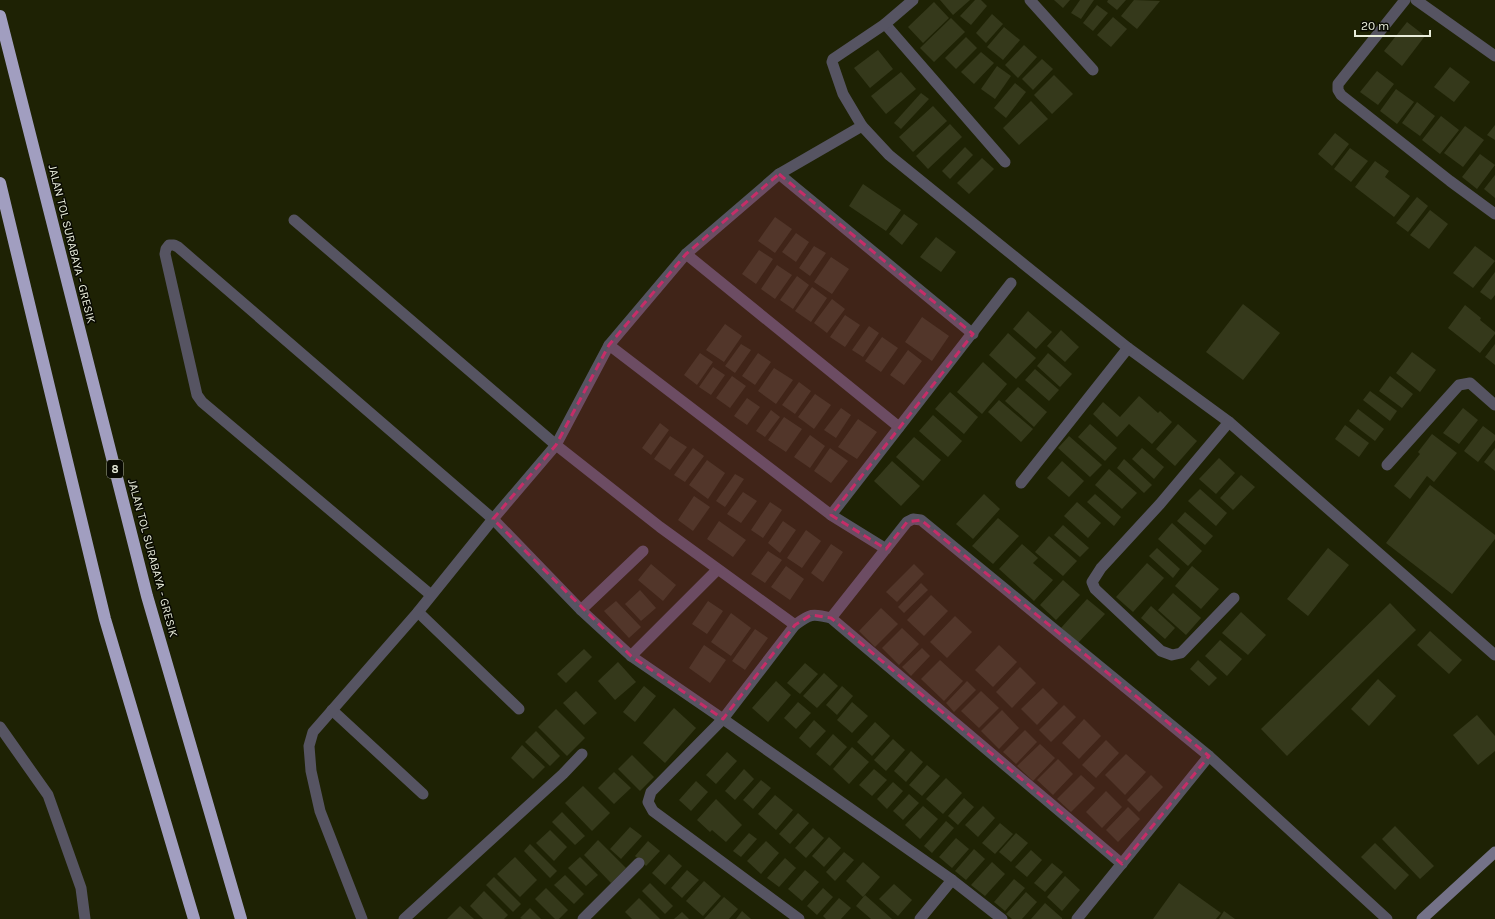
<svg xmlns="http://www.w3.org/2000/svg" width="1495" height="919" viewBox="0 0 1495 919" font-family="Karla,sans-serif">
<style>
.building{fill:#35391b}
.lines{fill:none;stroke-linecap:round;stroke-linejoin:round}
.minor{stroke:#565462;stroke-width:11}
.secondary{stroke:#747288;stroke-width:11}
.motorway{stroke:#a19ec0;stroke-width:12}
.marked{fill:#c62d68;fill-opacity:0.2;stroke:#c62d68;stroke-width:3;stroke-dasharray:8 5;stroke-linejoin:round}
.labels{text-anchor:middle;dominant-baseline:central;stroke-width:3;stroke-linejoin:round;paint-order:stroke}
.shield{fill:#090a02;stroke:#a5a899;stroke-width:1}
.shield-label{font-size:11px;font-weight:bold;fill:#e8ecda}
.street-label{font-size:12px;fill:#e8ecda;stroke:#090a02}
</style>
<rect width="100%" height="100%" fill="#1e2204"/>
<!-- building -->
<g class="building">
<path d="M940 0H970L953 15Z"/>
<path d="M975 0H981L987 6 971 25 960 16Z"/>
<path d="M1054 0H1070L1063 8Z"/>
<path d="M1080 0H1094L1081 19 1071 13Z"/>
<path d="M1108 0H1126L1117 10 1107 2Z"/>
<path d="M1134 0 1160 1 1137 29 1121 16Z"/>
<path d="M934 2 949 18 923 43 908 27Z"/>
<path d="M1097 5 1108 13 1093 31 1083 23Z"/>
<path d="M992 14 1003 24 986 43 976 33Z"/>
<path d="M1113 17 1127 29 1111 47 1097 35Z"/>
<path d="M951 18 965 32 934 62 920 48Z"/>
<path d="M1407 22 1425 36 1402 66 1384 51Z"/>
<path d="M1004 27 1020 40 1003 60 987 47Z"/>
<path d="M966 37 977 48 956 69 945 58Z"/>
<path d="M1024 45 1037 57 1018 78 1005 65Z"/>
<path d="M878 50 893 69 870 88 854 68Z"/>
<path d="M981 52 994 63 974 84 961 72Z"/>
<path d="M1042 59 1053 69 1033 90 1022 79Z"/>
<path d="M997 66 1011 76 995 99 981 89Z"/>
<path d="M1450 67 1470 82 1454 102 1434 87Z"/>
<path d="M1377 71 1394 84 1378 105 1360 92Z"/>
<path d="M901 72 916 89 886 114 871 96Z"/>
<path d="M1054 75 1073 94 1052 114 1034 95Z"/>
<path d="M1015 83 1026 92 1006 118 994 108Z"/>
<path d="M1396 89 1414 102 1397 124 1380 111Z"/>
<path d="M921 93 929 99 901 129 894 123Z"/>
<path d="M1031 101 1048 119 1019 145 1003 128Z"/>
<path d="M1417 102 1435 116 1420 136 1402 123Z"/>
<path d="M933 106 947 121 913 152 899 137Z"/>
<path d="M1441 116 1459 130 1440 154 1422 140Z"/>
<path d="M950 124 962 137 928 169 916 156Z"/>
<path d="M1495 125V140L1487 135Z"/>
<path d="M1465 126 1484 140 1463 167 1444 153Z"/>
<path d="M1335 133 1349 144 1332 166 1318 154Z"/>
<path d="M965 147 973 155 950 179 942 171Z"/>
<path d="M1350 148 1368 161 1351 182 1334 169Z"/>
<path d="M1480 154 1495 165 1477 189 1462 177Z"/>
<path d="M982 158 994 169 969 194 957 183Z"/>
<path d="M1375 161 1389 171 1385 177 1410 196 1394 217 1355 187Z"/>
<path d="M1495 175V198L1484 189Z"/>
<path d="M863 184 901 210 886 231 849 206Z"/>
<path d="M1417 197 1428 206 1408 232 1396 223Z"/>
<path d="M1430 210 1448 224 1429 249 1410 235Z"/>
<path d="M904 214 918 224 902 245 889 234Z"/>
<path d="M775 217 792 229 775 253 758 241Z"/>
<path d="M796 233 809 242 796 262 782 252Z"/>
<path d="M936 237 956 252 941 272 920 257Z"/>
<path d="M814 246 826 253 810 276 799 268Z"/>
<path d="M1475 246 1495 261 1473 288 1453 273Z"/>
<path d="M759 250 773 259 756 284 742 274Z"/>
<path d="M831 257 849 269 832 294 814 282Z"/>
<path d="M777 265 792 275 775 299 761 289Z"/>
<path d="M1495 272V295L1491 300 1480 292Z"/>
<path d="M797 276 809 285 793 309 780 300Z"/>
<path d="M812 287 827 298 811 322 795 311Z"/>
<path d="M832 299 845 309 827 333 814 323Z"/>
<path d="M1243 304 1280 333 1243 380 1206 352Z"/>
<path d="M1465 305 1481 318 1480 320 1495 332V334L1480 353 1448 328Z"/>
<path d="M1028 311 1052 332 1036 349 1013 329Z"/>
<path d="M845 315 860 325 845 347 830 337Z"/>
<path d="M922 317 949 336 932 361 905 342Z"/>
<path d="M725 324 742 336 724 362 706 350Z"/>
<path d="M869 326 879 333 863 357 852 350Z"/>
<path d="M1061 330 1079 347 1065 362 1047 346Z"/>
<path d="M1008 333 1036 358 1016 379 989 355Z"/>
<path d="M882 337 898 348 881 372 865 361Z"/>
<path d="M741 344 751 350 735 373 725 366Z"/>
<path d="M1495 344V365L1485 357Z"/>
<path d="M908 350 922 361 904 385 890 375Z"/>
<path d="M1412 352 1436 370 1420 392 1396 373Z"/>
<path d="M700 353 713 362 697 385 684 375Z"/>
<path d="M758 353 771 362 755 385 742 376Z"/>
<path d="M1048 353 1072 374 1060 387 1037 366Z"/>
<path d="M983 362 1007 384 982 414 957 392Z"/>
<path d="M713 367 725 375 711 395 699 387Z"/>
<path d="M774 368 793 380 776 404 758 391Z"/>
<path d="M1035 369 1059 390 1049 401 1025 380Z"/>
<path d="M732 376 746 386 730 408 716 398Z"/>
<path d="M1390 376 1413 394 1402 408 1379 391Z"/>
<path d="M799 382 811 391 795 414 782 405Z"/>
<path d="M1018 387 1047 412 1034 427 1005 401Z"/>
<path d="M1370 391 1397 411 1390 421 1363 400Z"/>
<path d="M950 392 978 417 964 434 935 409Z"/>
<path d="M815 394 831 405 814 429 798 417Z"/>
<path d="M1139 396 1158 413 1160 411 1172 422 1152 444 1129 424 1117 437 1093 414 1103 402 1120 417Z"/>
<path d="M747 398 760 407 747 425 734 416Z"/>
<path d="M999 400 1033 429 1021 442 988 412Z"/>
<path d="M841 408 851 415 836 438 824 430Z"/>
<path d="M1463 408 1478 420 1459 444 1443 433Z"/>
<path d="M1358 409 1384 429 1375 441 1349 421Z"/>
<path d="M771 410 780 417 765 437 756 431Z"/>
<path d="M933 415 962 441 948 457 919 431Z"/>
<path d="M784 417 802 429 786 452 768 440Z"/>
<path d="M858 419 877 432 857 459 838 447Z"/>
<path d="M660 423 669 430 651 455 642 448Z"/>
<path d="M1090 424 1117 448 1105 461 1078 437Z"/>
<path d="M1178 424 1197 441 1175 466 1156 449Z"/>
<path d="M1345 425 1369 443 1359 457 1335 439Z"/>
<path d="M1483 426 1495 435V440L1478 462 1464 451Z"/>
<path d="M1432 434 1457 453 1434 482 1427 476 1410 499 1394 486 1420 454 1418 452Z"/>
<path d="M810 435 825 446 810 468 794 457Z"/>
<path d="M670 436 687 447 670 470 654 459Z"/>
<path d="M1069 436 1102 465 1090 477 1058 448Z"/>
<path d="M914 437 941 460 923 481 896 457Z"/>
<path d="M693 448 704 456 685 482 674 475Z"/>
<path d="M830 448 848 461 831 483 814 471Z"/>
<path d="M1142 448 1164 467 1154 479 1132 459Z"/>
<path d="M1495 448V471L1484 462Z"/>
<path d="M1219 458 1235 473 1216 494 1199 479Z"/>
<path d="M1124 459 1152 485 1144 493 1117 468Z"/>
<path d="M707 460 725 473 708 499 689 485Z"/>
<path d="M892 461 920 486 901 506 874 481Z"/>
<path d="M1062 461 1084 481 1069 497 1047 478Z"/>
<path d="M1109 469 1137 493 1122 509 1095 485Z"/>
<path d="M735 474 744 479 725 507 716 501Z"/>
<path d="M1241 475 1255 487 1233 510 1220 498Z"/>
<path d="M1430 485 1495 535V539L1452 594 1386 543Z"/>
<path d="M1200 489 1227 513 1216 526 1188 501Z"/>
<path d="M743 492 757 501 741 523 727 514Z"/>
<path d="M984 494 1000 509 973 539 956 524Z"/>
<path d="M1095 494 1121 517 1114 526 1087 502Z"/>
<path d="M694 496 710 507 693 531 678 520Z"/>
<path d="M770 502 782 510 763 538 751 530Z"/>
<path d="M1077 502 1101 523 1088 538 1064 516Z"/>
<path d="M1185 512 1213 536 1205 545 1177 521Z"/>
<path d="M998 518 1019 536 993 564 972 546Z"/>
<path d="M719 521 746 540 733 557 707 539Z"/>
<path d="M783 521 796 530 780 553 768 543Z"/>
<path d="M1172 523 1202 551 1188 566 1158 539Z"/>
<path d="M1063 525 1089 548 1080 557 1054 535Z"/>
<path d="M806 530 821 541 802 568 787 558Z"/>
<path d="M1049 536 1077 561 1063 576 1035 552Z"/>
<path d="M831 544 843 552 823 582 811 573Z"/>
<path d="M1022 544 1038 558 1033 563 1053 580 1034 601 999 569Z"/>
<path d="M1157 548 1180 569 1173 578 1149 556Z"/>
<path d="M1328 548 1349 565 1308 616 1287 599Z"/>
<path d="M768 551 782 560 765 583 751 574Z"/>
<path d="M1147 563 1164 578 1133 612 1116 597Z"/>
<path d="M651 564 676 585 663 601 638 580Z"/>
<path d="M914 564 924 574 897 602 886 592Z"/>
<path d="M786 566 804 579 790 600 771 587Z"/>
<path d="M1192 566 1219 589 1201 609 1175 586Z"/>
<path d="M1063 580 1080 595 1056 620 1040 605Z"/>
<path d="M921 583 928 590 904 613 898 607Z"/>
<path d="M640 590 656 608 641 621 625 604Z"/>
<path d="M1173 593 1201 618 1186 635 1158 610Z"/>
<path d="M931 595 948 611 924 636 907 620Z"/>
<path d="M1087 599 1105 614 1078 643 1061 628Z"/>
<path d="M616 601 641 627 629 638 604 611Z"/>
<path d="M708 601 723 611 707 634 692 624Z"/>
<path d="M1390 603 1416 630 1287 756 1261 729Z"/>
<path d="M1151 606 1175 628 1165 639 1141 618Z"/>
<path d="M881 608 898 624 875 647 859 631Z"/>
<path d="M1241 612 1266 635 1248 655 1222 633Z"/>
<path d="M731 613 751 628 731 656 711 642Z"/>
<path d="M955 616 972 632 947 658 930 642Z"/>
<path d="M902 628 919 644 899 665 882 648Z"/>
<path d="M755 629 768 638 745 670 732 661Z"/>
<path d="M1430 631 1462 660 1449 674 1417 645Z"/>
<path d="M1220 640 1242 659 1227 676 1205 656Z"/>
<path d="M704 645 726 660 710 683 689 668Z"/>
<path d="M999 645 1017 662 993 687 975 670Z"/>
<path d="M922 648 930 656 911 676 902 667Z"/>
<path d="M584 649 592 657 566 683 557 674Z"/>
<path d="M940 660 963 681 944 701 921 679Z"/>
<path d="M1198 660 1217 678 1209 686 1190 669Z"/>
<path d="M618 662 636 682 615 700 598 681Z"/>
<path d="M805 663 818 674 800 694 787 683Z"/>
<path d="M1020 667 1036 683 1012 708 996 692Z"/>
<path d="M824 673 838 686 817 708 803 696Z"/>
<path d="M1378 679 1396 696 1369 726 1351 709Z"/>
<path d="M776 681 791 695 768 722 752 708Z"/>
<path d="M967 681 976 690 954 712 946 703Z"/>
<path d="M644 686 656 696 635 722 623 712Z"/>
<path d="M842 686 853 696 837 715 826 705Z"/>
<path d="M1043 688 1058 703 1037 725 1021 709Z"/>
<path d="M576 691 597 713 584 725 563 703Z"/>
<path d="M981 691 999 708 979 728 961 711Z"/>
<path d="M798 702 811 713 796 729 784 718Z"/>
<path d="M852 702 868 716 852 733 837 720Z"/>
<path d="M1064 705 1076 717 1051 742 1039 730Z"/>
<path d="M674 708 696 728 665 763 643 743Z"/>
<path d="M556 709 585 738 567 756 538 727Z"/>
<path d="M1002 710 1019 728 999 749 981 731Z"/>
<path d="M1477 715 1495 736V751L1478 765 1453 735Z"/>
<path d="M1084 719 1101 736 1079 759 1062 743Z"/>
<path d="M814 720 826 731 810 748 799 738Z"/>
<path d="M875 722 890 736 872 756 857 742Z"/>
<path d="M1025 730 1037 742 1016 764 1003 752Z"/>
<path d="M536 731 560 756 550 766 525 742Z"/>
<path d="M833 734 847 747 830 766 816 754Z"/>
<path d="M893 739 905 750 886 771 874 760Z"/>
<path d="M1106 740 1119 753 1096 778 1082 765Z"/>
<path d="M1040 744 1055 758 1033 781 1017 766Z"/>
<path d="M522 745 545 767 533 779 511 758Z"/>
<path d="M852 747 869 762 849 784 833 769Z"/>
<path d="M911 751 923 762 906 782 894 771Z"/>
<path d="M727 752 737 761 716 784 706 775Z"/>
<path d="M1126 754 1146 772 1125 795 1105 775Z"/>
<path d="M632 755 654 777 640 791 618 769Z"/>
<path d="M1058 759 1073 774 1053 795 1037 780Z"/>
<path d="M927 765 940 776 922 796 909 785Z"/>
<path d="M744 769 754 779 735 800 725 791Z"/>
<path d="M874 769 887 780 872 796 859 785Z"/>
<path d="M614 772 631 788 614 804 598 788Z"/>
<path d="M1081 775 1095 788 1071 812 1057 799Z"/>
<path d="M1151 775 1163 787 1139 812 1127 800Z"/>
<path d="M946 778 962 793 943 814 926 799Z"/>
<path d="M761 780 771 788 753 809 743 800Z"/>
<path d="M696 781 708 792 691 811 679 800Z"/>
<path d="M893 782 903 791 887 809 877 799Z"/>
<path d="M583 786 610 813 592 831 565 803Z"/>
<path d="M1106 791 1122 807 1102 828 1086 812Z"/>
<path d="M909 794 919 803 903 820 893 811Z"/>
<path d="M775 795 793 810 776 830 758 814Z"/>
<path d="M964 798 974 807 958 825 948 816Z"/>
<path d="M716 799 742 825 726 842 712 830 710 832 697 820Z"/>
<path d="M923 806 938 819 920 839 905 825Z"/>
<path d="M983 806 995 818 978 837 965 825Z"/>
<path d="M1128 807 1140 819 1118 842 1106 830Z"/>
<path d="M562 812 585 836 575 845 552 822Z"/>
<path d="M798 813 809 823 790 844 779 834Z"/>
<path d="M946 821 954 828 932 853 924 846Z"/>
<path d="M1000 823 1013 834 995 854 982 843Z"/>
<path d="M1395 826 1434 866 1420 879 1382 839Z"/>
<path d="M630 827 642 836 621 859 610 849Z"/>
<path d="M813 828 824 838 806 858 795 848Z"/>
<path d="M550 830 567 847 554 861 536 843Z"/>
<path d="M749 833 757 839 741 857 733 851Z"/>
<path d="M1016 833 1028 843 1011 862 999 852Z"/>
<path d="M829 837 841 848 824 867 812 856Z"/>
<path d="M956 838 969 849 952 868 939 857Z"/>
<path d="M598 840 626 868 611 883 584 855Z"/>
<path d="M648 841 660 851 646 866 635 856Z"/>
<path d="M766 841 779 853 761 874 747 861Z"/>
<path d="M1375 843 1409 875 1395 890 1361 857Z"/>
<path d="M530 844 557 871 550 878 524 851Z"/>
<path d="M974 849 985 859 966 880 955 871Z"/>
<path d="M1031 850 1042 860 1027 877 1015 867Z"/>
<path d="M844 852 854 860 835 881 826 872Z"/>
<path d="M669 854 682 866 665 885 652 873Z"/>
<path d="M515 857 537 880 520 897 497 874Z"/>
<path d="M580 857 598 875 586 886 568 868Z"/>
<path d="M785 858 796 868 779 887 767 878Z"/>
<path d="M863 862 880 877 863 897 846 881Z"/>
<path d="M992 862 1005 874 985 896 971 885Z"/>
<path d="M1052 863 1063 872 1045 892 1034 883Z"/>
<path d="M687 870 699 880 682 898 671 888Z"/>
<path d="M805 870 819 882 802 901 788 889Z"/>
<path d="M565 875 584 894 574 904 554 885Z"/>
<path d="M1065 876 1080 890 1062 911 1047 897Z"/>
<path d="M494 877 521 904 513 912 486 885Z"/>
<path d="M1014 879 1025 888 1005 911 994 902Z"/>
<path d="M704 881 721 896 703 916 686 901Z"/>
<path d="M650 883 673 906 665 914 642 891Z"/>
<path d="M1179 883 1221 913 1216 919H1153Z"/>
<path d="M894 884 912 900 898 916 879 899Z"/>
<path d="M546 888 568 910 559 919H555L535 899Z"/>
<path d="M823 888 833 897 817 915 807 906Z"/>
<path d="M484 891 508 915 504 919H483L470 906Z"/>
<path d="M1026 892 1037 902 1022 919H1012L1006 914Z"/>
<path d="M865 895 892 919H871L856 906Z"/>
<path d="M724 897 738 909 729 919H704Z"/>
<path d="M639 898 660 919H632L625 912Z"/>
<path d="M839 898 851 908 841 919H826L823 916Z"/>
<path d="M1045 903 1062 918V919H1031Z"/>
<path d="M460 906 474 919H447Z"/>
<path d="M530 908 541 919H522L520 918Z"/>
<path d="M742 911 751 919H736Z"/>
<path d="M1224 911 1235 919H1219Z"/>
<path d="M682 912 689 919H674Z"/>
</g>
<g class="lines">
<!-- minor -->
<g class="minor">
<path d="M1030 0 1093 70"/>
<path d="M1405 0 1338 84V90L1341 95 1450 181 1495 214"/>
<path d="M1416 0 1495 56"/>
<path d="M885 24 1005 162"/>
<path d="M862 126 889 155 1026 266 1128 348 1229 422 1495 655"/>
<path d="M779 174 973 334"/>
<path d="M294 220 556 445 660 527 795 625"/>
<path d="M686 254 899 427"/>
<path d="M609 345 831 515 886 549"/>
<path d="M1229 422 1160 504 1101 568 1092 582 1095 589 1161 651 1172 655 1181 653 1234 598"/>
<path d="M1387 465 1459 385 1470 383 1495 405"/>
<path d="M1021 483 1128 348"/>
<path d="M831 515 1011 283"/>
<path d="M431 595 202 402 197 395 165 254 166 249 169 245H174L178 247 493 519 581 610 631 656 723 719 952 880 1002 919"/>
<path d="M581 610 643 551"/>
<path d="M418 612 519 709"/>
<path d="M831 618 1122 864"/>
<path d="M631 656 717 570"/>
<path d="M332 710 423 794"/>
<path d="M0 727 48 795 81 888 85 919"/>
<path d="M362 919 320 811 311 771 309 746 313 732 418 612 493 519 556 445 609 345 686 254 779 174 862 126 843 94 832 62 833 59 885 24 913 0"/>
<path d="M404 919 563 774 582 754"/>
<path d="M583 919 639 863"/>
<path d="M799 919 653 811 648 802 651 792 723 719 795 625C810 614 812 613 831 618L907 522 913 519 921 520 1209 756 1387 919"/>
<path d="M920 919 952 880"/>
<path d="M1077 919 1209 756"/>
</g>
<!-- secondary -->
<path class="secondary" d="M1422 919 1495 852"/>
<!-- motorway -->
<g class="motorway">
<path d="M0 16 147 596 241 919"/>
<path d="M0 183 105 619 194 919"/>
</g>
</g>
<!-- marked area -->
<path class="marked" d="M779 174 973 334 831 515 886 549 907 522 921 520 1209 756 1122 864 831 618 811 615 795 625 723 719 631 656 493 519 556 445 609 345 686 254Z"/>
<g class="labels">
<!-- shield labels -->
<rect class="shield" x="107" y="460" width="16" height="18" rx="3"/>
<g class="shield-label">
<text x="115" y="469">8</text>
</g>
<!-- street labels -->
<g class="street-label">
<text transform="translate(72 244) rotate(76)">JALAN TOL SURABAYA - GRESIK</text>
<text transform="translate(153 558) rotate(75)">JALAN TOL SURABAYA - GRESIK</text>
</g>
</g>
<!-- scale -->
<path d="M1355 30v6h75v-6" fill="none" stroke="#e8ecda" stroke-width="2"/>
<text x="1361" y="30" font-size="12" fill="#e8ecda" stroke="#090a02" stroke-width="3" paint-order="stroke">20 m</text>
</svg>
